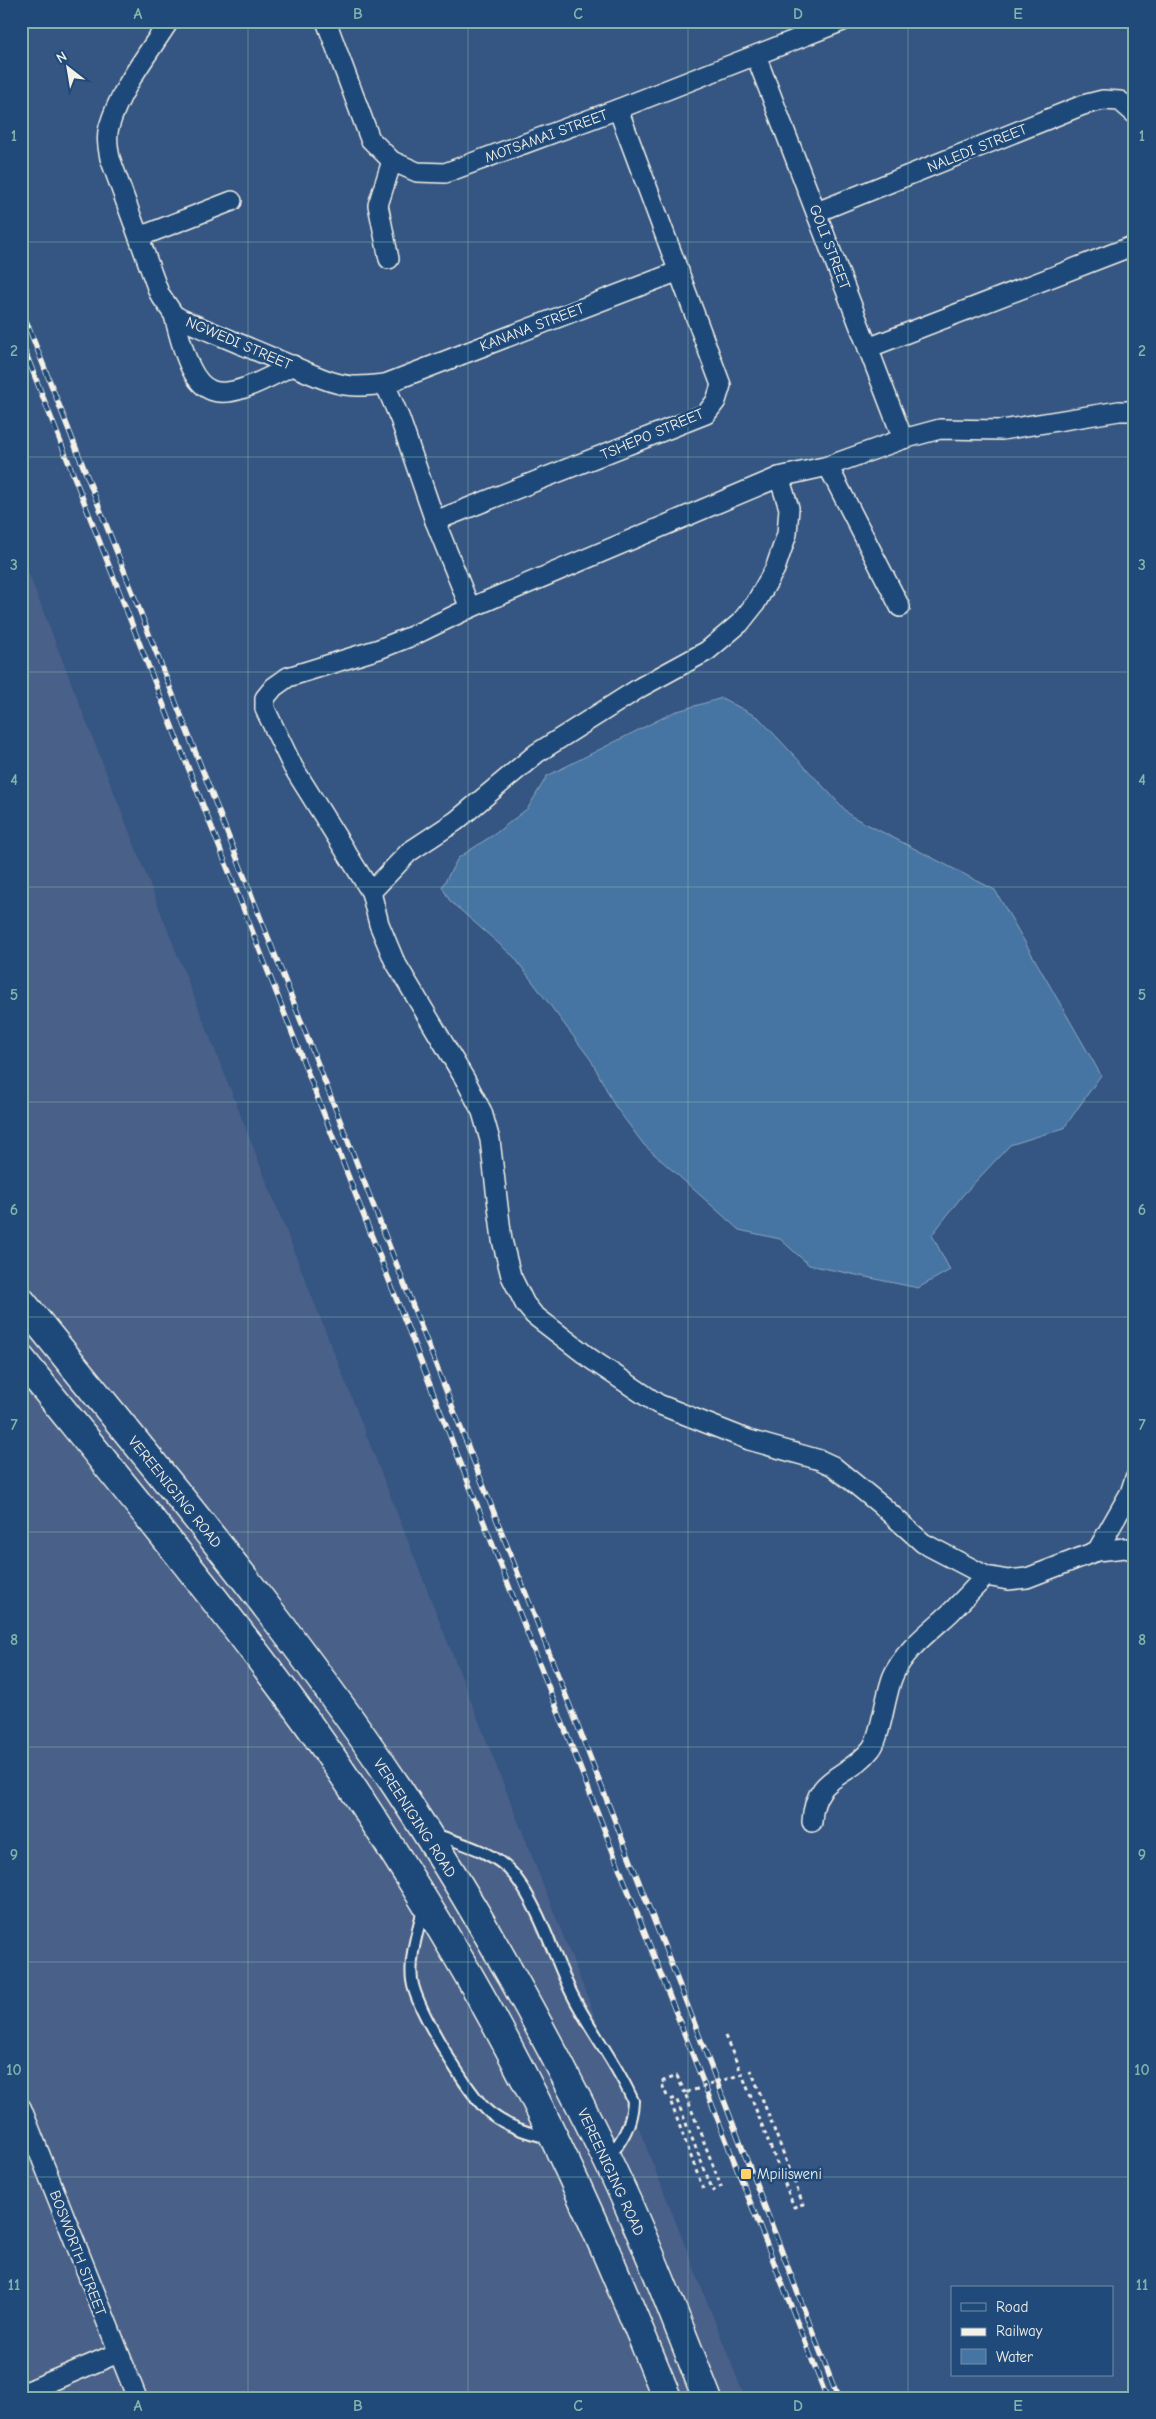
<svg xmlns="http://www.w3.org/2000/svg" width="1156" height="2419" viewBox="0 0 1156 2419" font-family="'Comic Neue',sans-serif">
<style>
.built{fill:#486089}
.water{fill:#4775a3;stroke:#8ca7bf}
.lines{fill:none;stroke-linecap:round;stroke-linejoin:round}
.service-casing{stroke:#f4f1e8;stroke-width:14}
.minor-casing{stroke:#f4f1e8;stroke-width:22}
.secondary-casing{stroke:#f4f1e8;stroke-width:31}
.path{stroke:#f4f1e8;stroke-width:3;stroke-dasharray:4 4;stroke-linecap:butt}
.service{stroke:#1f4a7a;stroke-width:10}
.minor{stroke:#1f4a7a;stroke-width:19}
.secondary{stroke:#1f4a7a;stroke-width:28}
.rail-casing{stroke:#f4f1e8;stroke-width:5.5}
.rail{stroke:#1f4a7a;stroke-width:4;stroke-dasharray:11;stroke-linecap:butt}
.path-bridge{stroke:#f4f1e8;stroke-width:3;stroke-dasharray:4 4;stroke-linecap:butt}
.grid{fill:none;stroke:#82b4ab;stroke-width:1;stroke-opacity:0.55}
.poi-dot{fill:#ffd166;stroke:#1f4a7a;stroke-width:2}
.labels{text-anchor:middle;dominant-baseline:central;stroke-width:5;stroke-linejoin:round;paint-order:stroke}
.street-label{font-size:15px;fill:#f4f1e8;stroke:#1f4a7a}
.poi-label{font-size:15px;fill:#f4f1e8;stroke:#1f4a7a;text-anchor:start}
.neatline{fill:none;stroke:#82b4ab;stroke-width:2}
.grid-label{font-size:16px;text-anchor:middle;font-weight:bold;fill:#82b4ab}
</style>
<rect width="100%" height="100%" fill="#355582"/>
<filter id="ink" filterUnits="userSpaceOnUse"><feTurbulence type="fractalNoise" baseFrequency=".02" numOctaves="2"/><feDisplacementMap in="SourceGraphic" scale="10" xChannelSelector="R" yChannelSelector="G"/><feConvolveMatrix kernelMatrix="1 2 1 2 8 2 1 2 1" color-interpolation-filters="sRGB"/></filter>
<g filter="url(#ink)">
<!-- built -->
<path class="built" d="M21 554 158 905 745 2398H21Z"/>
<!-- water -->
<path class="water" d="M722 698 759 718 851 816 995 890 1101 1075 1064 1128 1010 1145 962 1196 932 1235 950 1270 918 1288 809 1265 780 1239 739 1230 644 1145 615 1106 591 1060 514 957 450 901 442 887 458 858 496 833 528 808 547 776 674 712Z"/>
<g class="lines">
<!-- service casing -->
<g class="service-casing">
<g id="service">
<path d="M434 1834C461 1843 495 1852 514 1875 539 1907 552 1951 569 1988 587 2027 616 2061 633 2101 632 2124 623 2139 609 2157"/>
<path d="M423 1909C418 1931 409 1957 412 1980 415 2007 469 2096 490 2113 508 2127 528 2133 549 2138"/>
</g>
</g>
<!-- minor casing -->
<g class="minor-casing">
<g id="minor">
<path d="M169 21C148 54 120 89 109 127 106 137 108 148 110 158L159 293 174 315 183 320 321 378C346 388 359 387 385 384L679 271"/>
<path d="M326 21 370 139 392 161 417 172 445 173 618 109 843 21"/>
<path d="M756 56 903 439"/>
<path d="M817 212 1083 105 1103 100 1120 101 1135 114"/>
<path d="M139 237 232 201"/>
<path d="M389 259 378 205 392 161"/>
<path d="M174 315C196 408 214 407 293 365"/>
<path d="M868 348 1135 245"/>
<path d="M385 384 400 419 435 521 470 608"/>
<path d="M828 466 900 607"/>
<path d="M779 477 789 508 787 534 775 569 755 604 740 623 707 651 641 687 537 753 456 821 409 852 371 892 379 924 394 960 466 1081 482 1112 490 1140 502 1240 511 1276 525 1304 534 1315 591 1359 658 1404 749 1440 820 1460 833 1466 882 1506 923 1543 986 1576 1008 1580 1027 1578 1097 1551 1125 1548 1135 1551"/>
<path d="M435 521 706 414 716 401 721 385 618 109"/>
<path d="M371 892 293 767 265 709V698L274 687 288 677 379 649 412 636 470 608 779 477 828 466 903 439 940 429 1002 430 1119 411H1135"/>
<path d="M1097 1551 1130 1493 1135 1478"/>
<path d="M812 1822C814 1774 848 1779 871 1749 881 1737 885 1695 893 1676 904 1650 931 1631 951 1612 963 1600 974 1588 986 1576"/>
<path d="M21 2107 137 2398"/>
<path d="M21 2394 118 2353"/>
</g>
</g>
<!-- secondary casing -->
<g class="secondary-casing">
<g id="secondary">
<path d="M21 1301C149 1460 283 1617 397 1787 475 1905 544 2030 606 2157 644 2235 675 2317 707 2398"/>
<path d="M21 1359C113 1473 207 1586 293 1703 353 1784 407 1871 458 1957 541 2097 606 2247 667 2398"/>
</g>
</g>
<!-- path -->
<g class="path">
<path d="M725 2036 742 2074"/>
<path d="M667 2096 661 2082 677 2076 685 2093"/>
</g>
<!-- service -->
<use href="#service" class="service"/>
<!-- minor -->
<use href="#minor" class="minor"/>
<!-- secondary -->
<use href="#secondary" class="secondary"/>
<!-- rail casing -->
<g class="rail-casing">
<g id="rail">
<path d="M21 308 692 2017 838 2398"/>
<path d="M21 341 827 2398"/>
</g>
</g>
<!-- rail -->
<use href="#rail" class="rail"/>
<!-- path-bridge -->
<path class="path-bridge" d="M703 2189 670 2100 676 2098 713 2191 721 2186 685 2093 742 2074 794 2207 803 2204 751 2070"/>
</g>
</g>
<!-- grid -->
<path class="grid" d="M248 21V2398M468 21V2398M688 21V2398M908 21V2398M21 242H1135M21 457H1135M21 672H1135M21 887H1135M21 1102H1135M21 1317H1135M21 1532H1135M21 1747H1135M21 1962H1135M21 2177H1135"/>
<!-- markers -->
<rect class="poi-dot" x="740" y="2168" width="12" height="12" rx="2.5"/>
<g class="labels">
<!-- street labels -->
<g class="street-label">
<text transform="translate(546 136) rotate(-20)">MOTSAMAI STREET</text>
<text transform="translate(977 148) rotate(-22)">NALEDI STREET</text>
<text transform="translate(830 247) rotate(69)">GOLI STREET</text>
<text transform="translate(532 327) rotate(-21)">KANANA STREET</text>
<text transform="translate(239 343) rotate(23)">NGWEDI STREET</text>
<text transform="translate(652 434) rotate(-23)">TSHEPO STREET</text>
<text transform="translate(175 1492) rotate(51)">VEREENIGING ROAD</text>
<text transform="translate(415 1818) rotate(57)">VEREENIGING ROAD</text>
<text transform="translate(611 2172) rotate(65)">VEREENIGING ROAD</text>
<text transform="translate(78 2253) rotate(69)">BOSWORTH STREET</text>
</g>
<!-- poi labels -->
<g class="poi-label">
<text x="757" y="2174">Mpilisweni</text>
</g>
</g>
<!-- margin -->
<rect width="1156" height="2419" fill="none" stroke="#1f4a7a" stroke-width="55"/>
<!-- legend -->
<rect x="951" y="2286" width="162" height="90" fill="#1f4a7a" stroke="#748da6"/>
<rect x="961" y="2303" width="25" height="8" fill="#1f4a7a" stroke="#748da6"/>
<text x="996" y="2312" font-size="15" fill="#f4f1e8">Road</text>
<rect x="961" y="2328" width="25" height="8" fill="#f4f1e8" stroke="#748da6"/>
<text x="996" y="2336" font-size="15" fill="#f4f1e8">Railway</text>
<rect x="961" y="2349" width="25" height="15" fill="#4775a3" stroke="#748da6"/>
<text x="996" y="2362" font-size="15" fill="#f4f1e8">Water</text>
<!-- north arrow -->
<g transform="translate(68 68) rotate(329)" stroke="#1f4a7a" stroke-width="4" paint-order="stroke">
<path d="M0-4L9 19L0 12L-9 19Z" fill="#f4f1e8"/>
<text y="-8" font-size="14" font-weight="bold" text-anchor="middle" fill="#f4f1e8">N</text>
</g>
<rect x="28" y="28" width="1100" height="2364" class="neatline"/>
<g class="grid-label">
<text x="138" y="19">A</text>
<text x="358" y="19">B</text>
<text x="578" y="19">C</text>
<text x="798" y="19">D</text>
<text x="1018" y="19">E</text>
<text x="14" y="141">1</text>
<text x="1142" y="141">1</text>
<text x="14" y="356">2</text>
<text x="1142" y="356">2</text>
<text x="14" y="570">3</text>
<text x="1142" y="570">3</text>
<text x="14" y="785">4</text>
<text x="1142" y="785">4</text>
<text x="14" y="1000">5</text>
<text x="1142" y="1000">5</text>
<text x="14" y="1215">6</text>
<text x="1142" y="1215">6</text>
<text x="14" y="1430">7</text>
<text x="1142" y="1430">7</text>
<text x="14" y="1645">8</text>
<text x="1142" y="1645">8</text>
<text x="14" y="1860">9</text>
<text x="1142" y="1860">9</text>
<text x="14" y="2075">10</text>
<text x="1142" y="2075">10</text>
<text x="14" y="2290">11</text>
<text x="1142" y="2290">11</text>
<text x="138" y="2411">A</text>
<text x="358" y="2411">B</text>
<text x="578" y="2411">C</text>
<text x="798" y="2411">D</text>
<text x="1018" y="2411">E</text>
</g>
</svg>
